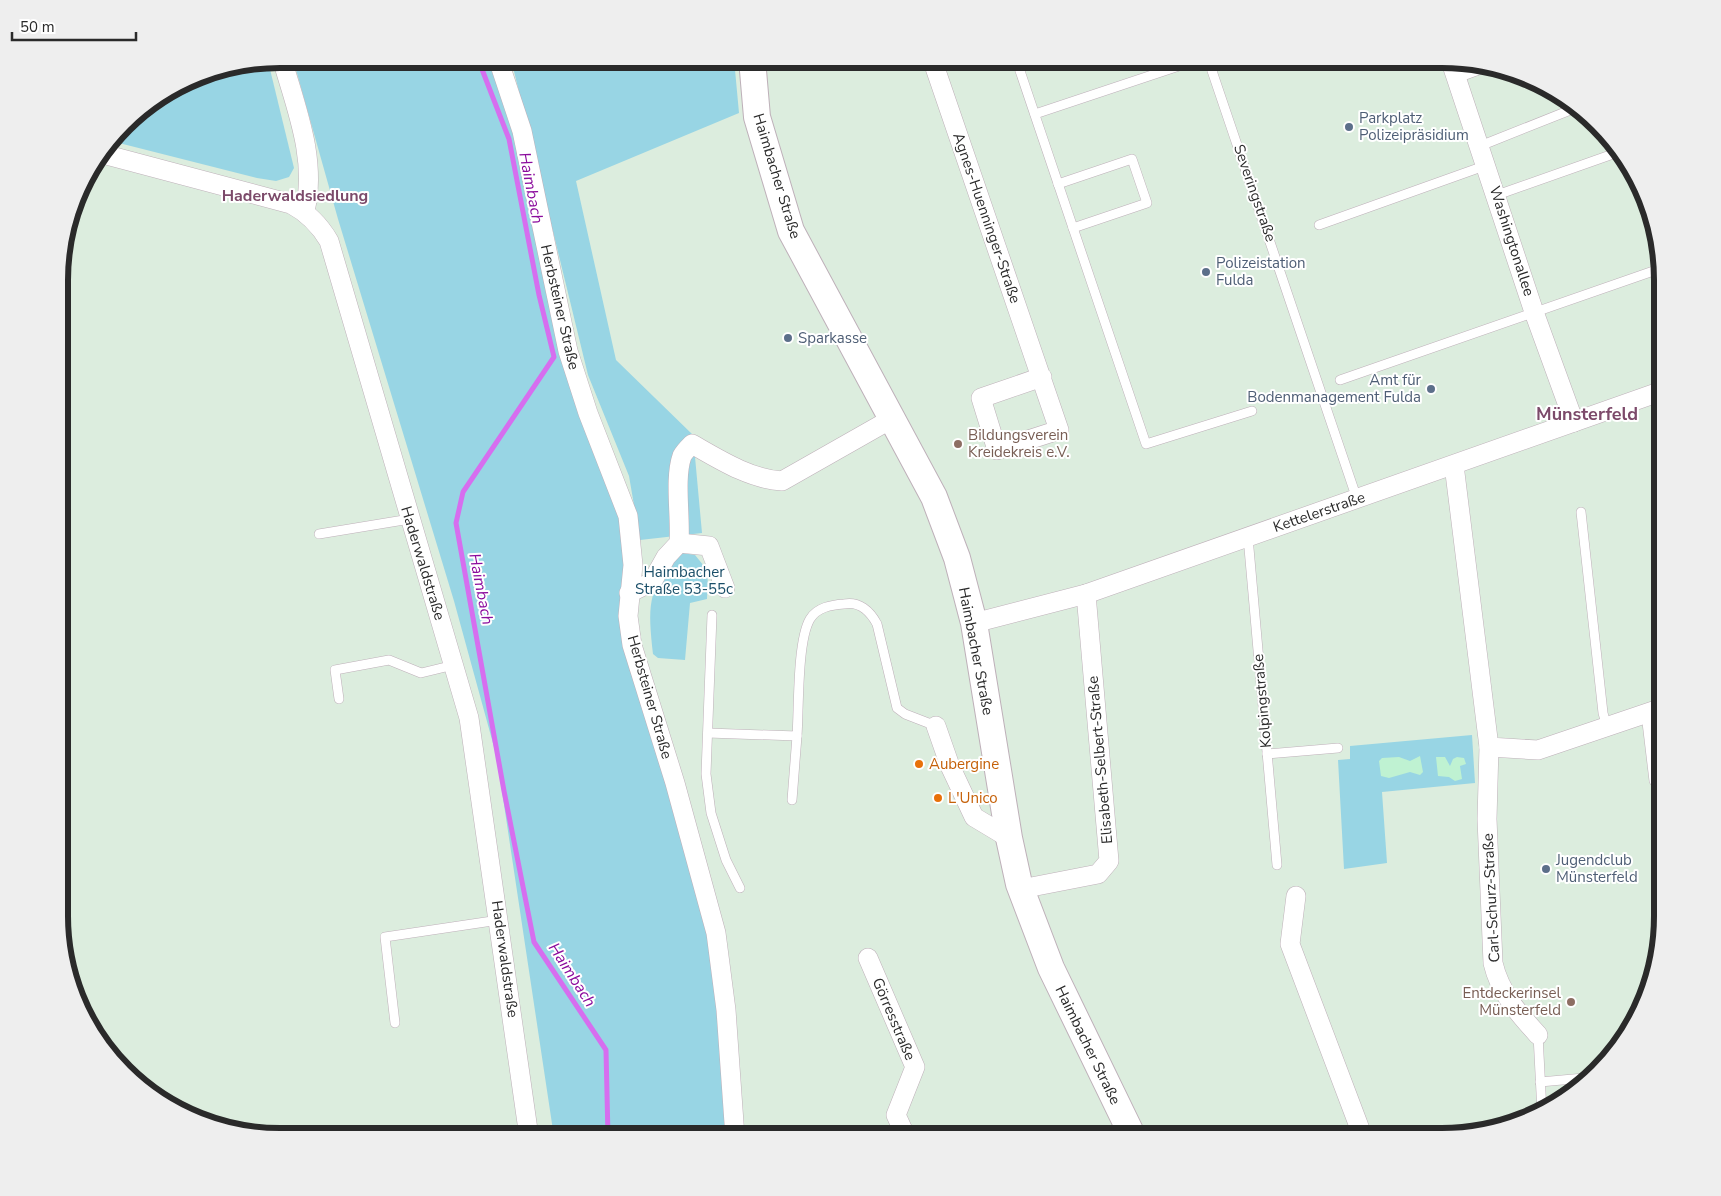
<svg xmlns="http://www.w3.org/2000/svg" width="1721" height="1196" viewBox="0 0 1721 1196" font-family="'Nunito Sans',sans-serif">
<style>
.green{fill:#98d5e4}
.sand{fill:#bff2d2}
.lines{fill:none;stroke-linecap:round;stroke-linejoin:round}
.stream{stroke:#d66eef;stroke-width:5}
.lane-casing{stroke:#beb0b9;stroke-width:10}
.street-casing{stroke:#beb0b9;stroke-width:20}
.secondary-casing{stroke:#beb0b9;stroke-width:28}
.lane{stroke:#fff;stroke-width:9}
.street{stroke:#fff;stroke-width:19}
.secondary{stroke:#fff;stroke-width:26}
.service-dot{fill:#5c6f8a;stroke:#fff;stroke-width:2}
.education-dot{fill:#8d6e63;stroke:#fff;stroke-width:2}
.food-dot{fill:#e8710a;stroke:#fff;stroke-width:2}
.labels{text-anchor:middle;dominant-baseline:central;stroke-width:4;stroke-linejoin:round;paint-order:stroke}
.service-label{font-size:15px;fill:#4e5e75;stroke:#fff;text-anchor:start}
.street-label{font-size:15px;fill:#2a2a2a;stroke:#fff}
.education-label{font-size:15px;fill:#785e54;stroke:#fff;text-anchor:start}
.park-label{font-size:15px;fill:#1a4e68;stroke:#fff}
.food-label{font-size:15px;fill:#c56008;stroke:#fff;text-anchor:start}
.water-label{font-size:16px;font-style:italic;fill:#8b0c9d;stroke:#fff}
.neighbourhood-label{font-size:16px;font-weight:bold;fill:#7c4a6a;stroke:#fff}
.quarter-label{font-size:18px;font-weight:bold;fill:#7c4a6a;stroke:#fff}
.rim{fill:none;stroke:#2a2a2a;stroke-width:6}
</style>
<rect width="100%" height="100%" fill="#dcedde"/>
<!-- green -->
<g class="green">
<path d="M293 59H492L523 135 558 302 629 529 638 643 707 910 740 1137H554L497 758 454 601 338 219Z"/>
<path d="M511 59H734L739 113 576 181 616 360 693 435 702 533 640 540 629 476 588 375Z"/>
<path d="M268 61 294 168 289 177 276 181 257 178 115 142 116 136 134 114 195 75Z"/>
<path d="M676 552 695 555 708 571 707 599 690 603 685 660 658 658 653 654C648 607 647 592 676 552Z"/>
<path d="M1472 735 1475 783 1382 792 1387 863 1344 869 1338 760 1350 759V746Z"/>
</g>
<!-- sand -->
<g class="sand">
<path d="M1420 756 1423 772 1420 775 1410 772 1389 778 1381 776 1379 761 1382 758 1399 757 1410 761Z"/>
<path d="M1436 757H1445L1450 766 1453 759 1457 757 1464 758 1466 764 1460 766 1462 779 1455 781 1449 777 1438 776Z"/>
</g>
<g class="lines">
<!-- stream -->
<path class="stream" d="M478 59 509 139 539 295 554 357 463 492 456 523 504 791 534 942 606 1050 608 1137"/>
<!-- lane casing -->
<g class="lane-casing">
<g id="lane">
<path d="M1016 59 1146 444 1252 411"/>
<path d="M1208 59 1357 499"/>
<path d="M1457 78 1490 66"/>
<path d="M1035 114 1200 59"/>
<path d="M1480 146 1578 107"/>
<path d="M1058 184 1132 159 1147 203 1073 228"/>
<path d="M1497 195 1616 153"/>
<path d="M1319 225 1487 165"/>
<path d="M1340 380 1662 268"/>
<path d="M1581 512 1603 713 1607 727"/>
<path d="M319 534 410 519"/>
<path d="M1248 537 1277 865"/>
<path d="M712 615 706 774 711 813 726 860 740 888"/>
<path d="M339 699 335 670 389 660 421 673 454 665"/>
<path d="M1646 714 1654 781 1662 788"/>
<path d="M708 733 797 736C799 709 797 641 810 619 817 607 832 605 844 604 859 601 870 611 877 624L897 708 905 714 936 726"/>
<path d="M1267 754 1338 748"/>
<path d="M792 800 797 736"/>
<path d="M395 1023 385 937 499 920"/>
<path d="M1538 1035 1542 1112"/>
<path d="M1540 1082 1584 1078"/>
</g>
</g>
<!-- street casing -->
<g class="street-casing">
<g id="street">
<path d="M282 59C296 108 317 159 305 211"/>
<path d="M498 59 522 131 568 351 588 413 628 516 633 565 628 616 632 645 675 783 716 933 726 1010 735 1137"/>
<path d="M932 59 1059 430 997 450 981 398 1042 377"/>
<path d="M1450 59 1534 312 1574 422"/>
<path d="M103 154 291 204C308 213 319 224 329 241L469 718 529 1137"/>
<path d="M1454 465 1489 747 1538 750 1662 708"/>
<path d="M679 543 709 546 725 588"/>
<path d="M629 593 652 582 666 557 679 543C681 517 674 479 682 456 684 452 688 448 692 444 720 460 750 479 782 481L893 418"/>
<path d="M974 623 1086 594 1662 391"/>
<path d="M936 726 950 766 974 817 1009 838"/>
<path d="M1489 747 1487 819 1493 963C1500 993 1518 1013 1538 1035"/>
<path d="M1021 889 1098 874 1109 861 1086 594"/>
<path d="M1296 896 1290 944 1363 1137"/>
<path d="M868 958 915 1067 896 1115 906 1137"/>
</g>
</g>
<!-- secondary casing -->
<g class="secondary-casing">
<path id="secondary" d="M752 59 757 117 791 231 934 497 957 558 974 623 1009 838 1019 884 1051 968 1133 1137"/>
</g>
<!-- lane -->
<use href="#lane" class="lane"/>
<!-- street -->
<use href="#street" class="street"/>
<!-- secondary -->
<use href="#secondary" class="secondary"/>
</g>
<!-- markers -->
<g class="service-dot">
<circle cx="1349" cy="127" r="5"/>
<circle cx="1206" cy="272" r="5"/>
<circle cx="788" cy="338" r="5"/>
<circle cx="1431" cy="389" r="5"/>
<circle cx="1546" cy="869" r="5"/>
</g>
<g class="education-dot">
<circle cx="958" cy="444" r="5"/>
<circle cx="1571" cy="1002" r="5"/>
</g>
<g class="food-dot">
<circle cx="919" cy="764" r="5"/>
<circle cx="938" cy="798" r="5"/>
</g>
<g class="labels">
<!-- service labels -->
<g class="service-label">
<text x="1359" y="118">Parkplatz<tspan x="1359" dy="17">Polizeipräsidium</tspan></text>
<text x="1216" y="263">Polizeistation<tspan x="1216" dy="17">Fulda</tspan></text>
<text x="798" y="338">Sparkasse</text>
<text x="1421" y="380" text-anchor="end">Amt für<tspan x="1421" dy="17">Bodenmanagement Fulda</tspan></text>
<text x="1556" y="860">Jugendclub<tspan x="1556" dy="17">Münsterfeld</tspan></text>
</g>
<!-- street labels -->
<g class="street-label">
<text transform="translate(777 176) rotate(73)">Haimbacher Straße</text>
<text transform="translate(1255 193) rotate(71)">Severingstraße</text>
<text transform="translate(987 218) rotate(71)">Agnes-Huenninger-Straße</text>
<text transform="translate(1512 241) rotate(72)">Washingtonallee</text>
<text transform="translate(560 307) rotate(77)">Herbsteiner Straße</text>
<text transform="translate(1319 512) rotate(-19)">Kettelerstraße</text>
<text transform="translate(423 563) rotate(73)">Haderwaldstraße</text>
<text transform="translate(976 651) rotate(79)">Haimbacher Straße</text>
<text transform="translate(650 697) rotate(74)">Herbsteiner Straße</text>
<text transform="translate(1262 701) rotate(-95)">Kolpingstraße</text>
<text transform="translate(1100 760) rotate(-95)">Elisabeth-Selbert-Straße</text>
<text transform="translate(1491 898) rotate(-93)">Carl-Schurz-Straße</text>
<text transform="translate(505 959) rotate(82)">Haderwaldstraße</text>
<text transform="translate(894 1019) rotate(67)">Görresstraße</text>
<text transform="translate(1088 1045) rotate(64)">Haimbacher Straße</text>
</g>
<!-- education labels -->
<g class="education-label">
<text x="968" y="435">Bildungsverein<tspan x="968" dy="17">Kreidekreis e.V.</tspan></text>
<text x="1561" y="993" text-anchor="end">Entdeckerinsel<tspan x="1561" dy="17">Münsterfeld</tspan></text>
</g>
<!-- park labels -->
<g class="park-label">
<text x="684" y="572">Haimbacher<tspan x="684" dy="17">Straße 53-55c</tspan></text>
</g>
<!-- food labels -->
<g class="food-label">
<text x="929" y="764">Aubergine</text>
<text x="948" y="798">L'Unico</text>
</g>
<!-- water labels -->
<g class="water-label">
<text transform="translate(531 188) rotate(79)">Haimbach</text>
<text transform="translate(481 589) rotate(79)">Haimbach</text>
<text transform="translate(572 975) rotate(57)">Haimbach</text>
</g>
<!-- neighbourhood labels -->
<g class="neighbourhood-label">
<text x="295" y="196">Haderwaldsiedlung</text>
</g>
<!-- quarter labels -->
<g class="quarter-label">
<text x="1587" y="414">Münsterfeld</text>
</g>
</g>
<!-- crop -->
<path d="M0 0H1721V1196H0ZM280 68H1442A212 212 0 0 1 1654 280V916A212 212 0 0 1 1442 1128H280A212 212 0 0 1 68 916V280A212 212 0 0 1 280 68Z" fill="#eee" fill-rule="evenodd"/>
<path class="rim" d="M280 68H1442A212 212 0 0 1 1654 280V916A212 212 0 0 1 1442 1128H280A212 212 0 0 1 68 916V280A212 212 0 0 1 280 68Z"/>
<!-- scale -->
<path d="M12 32v8h124v-8" fill="none" stroke="#2a2a2a" stroke-width="2.5"/>
<text x="20" y="32" font-size="15" fill="#2a2a2a" stroke="#ffffff" stroke-width="4" paint-order="stroke">50 m</text>
</svg>
